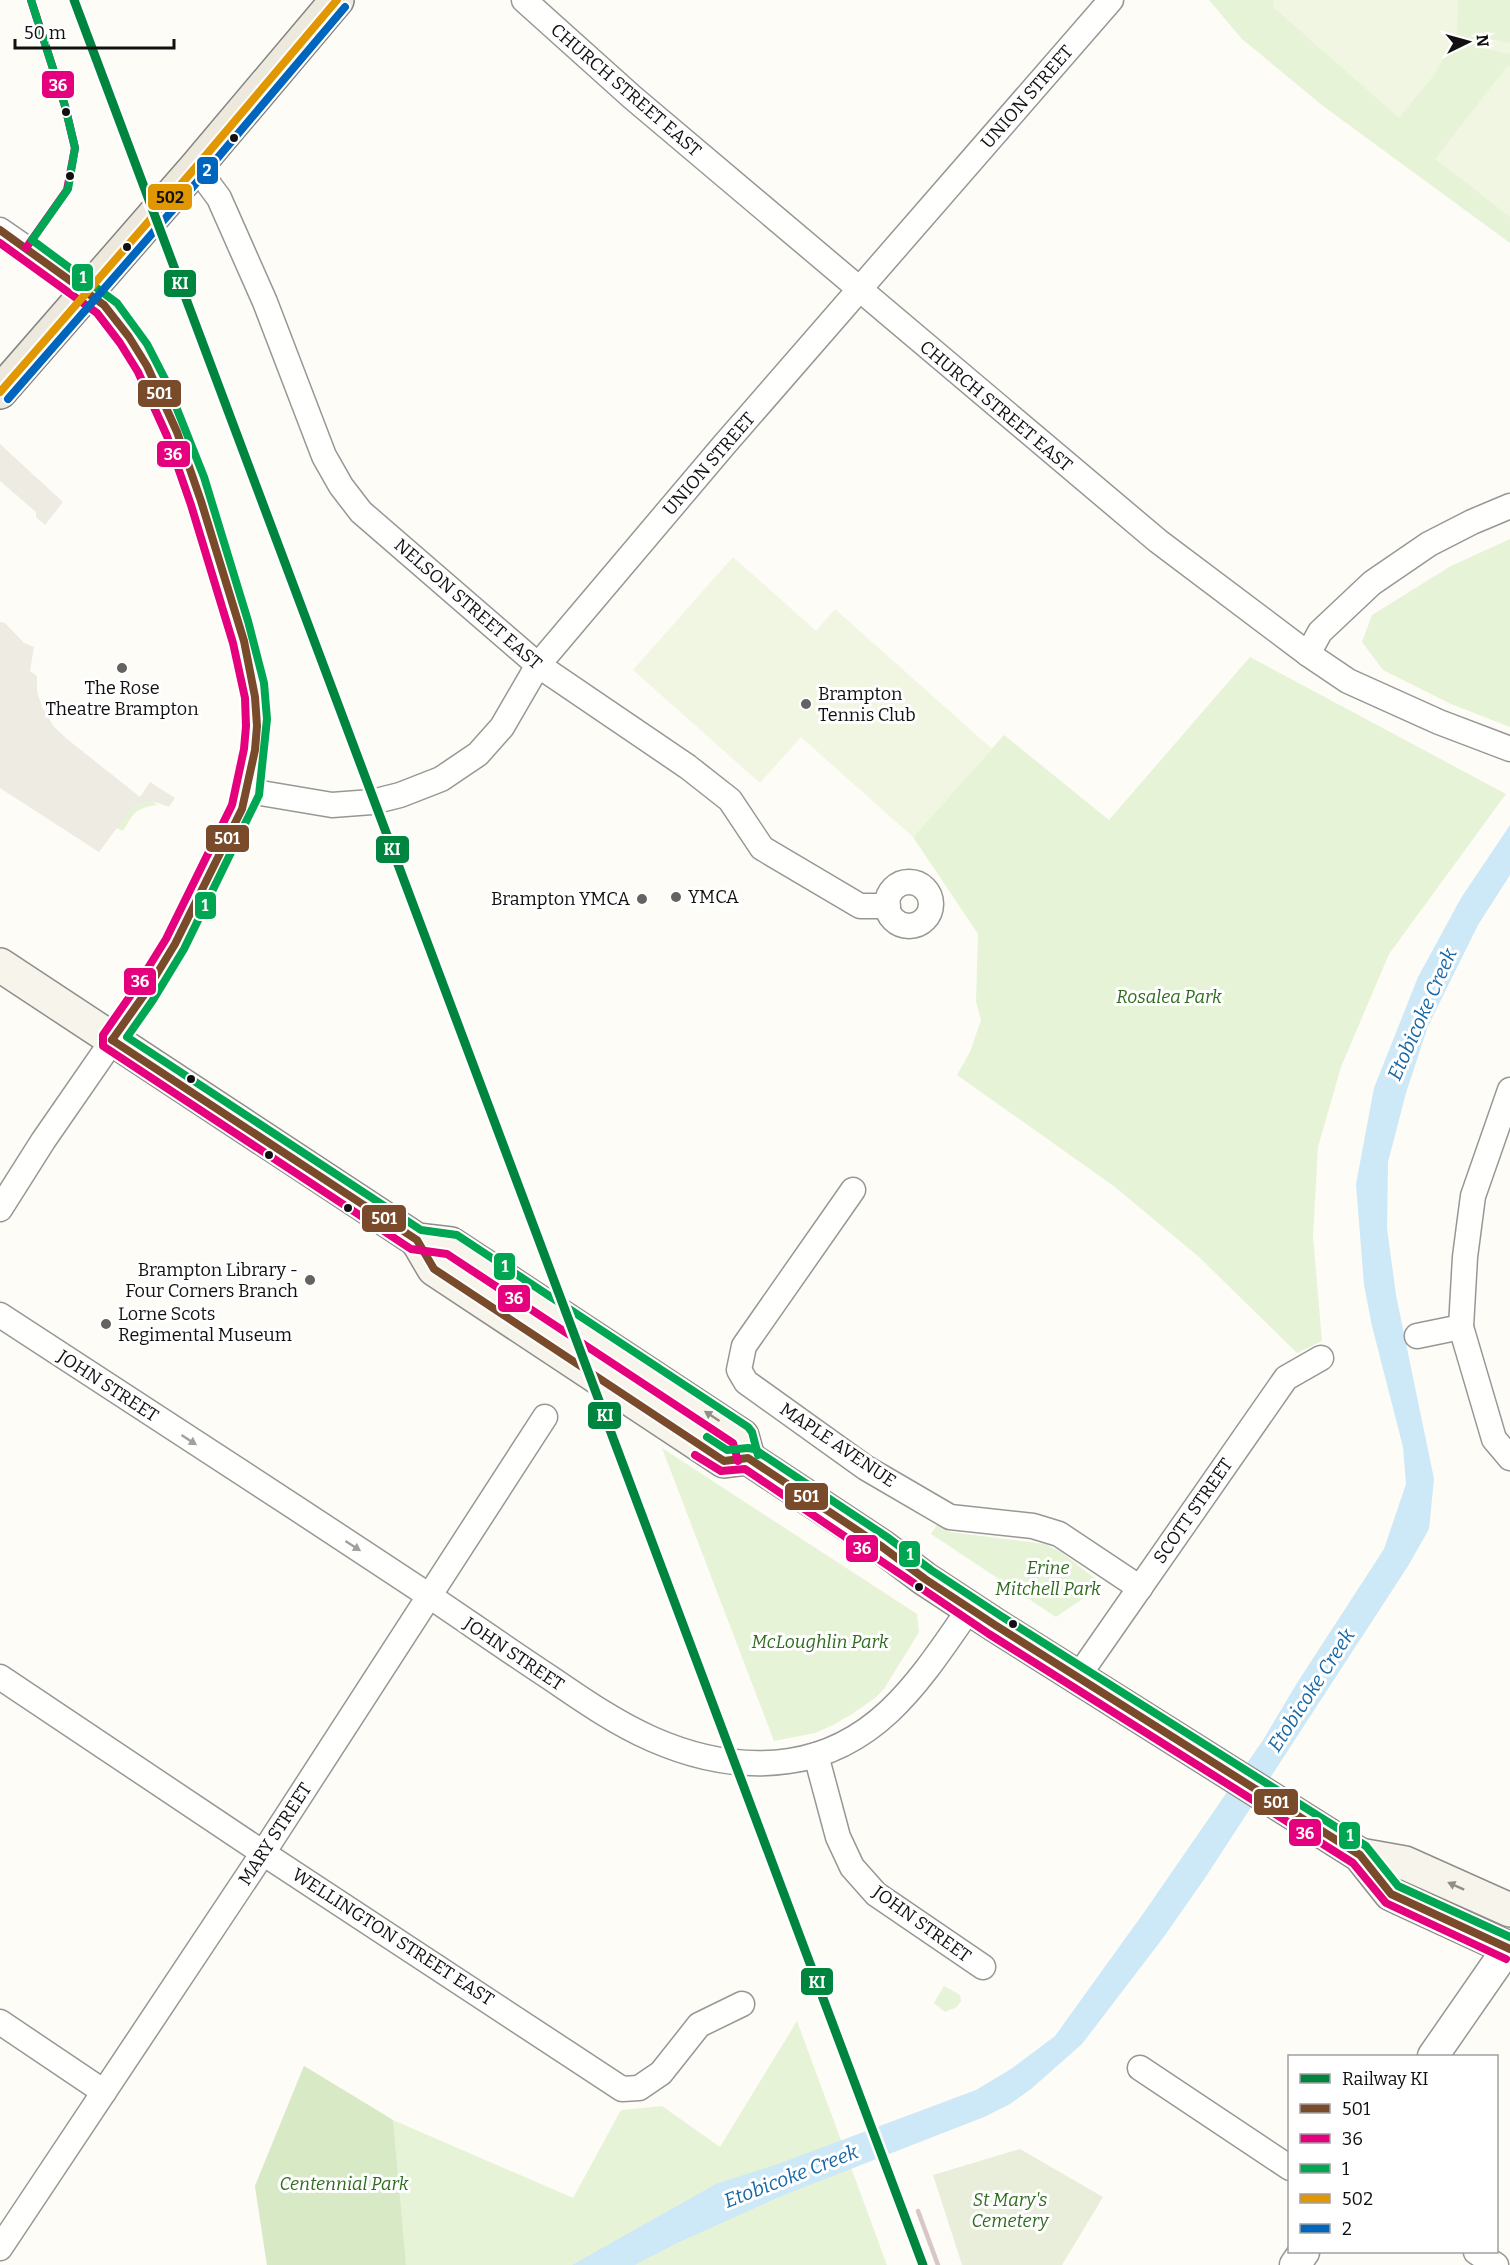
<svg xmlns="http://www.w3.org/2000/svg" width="1510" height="2265" viewBox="0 0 1510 2265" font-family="Bitter,serif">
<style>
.green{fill:#e7f3d7}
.forest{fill:#d8eac5}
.cemetery{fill:#e9eedb}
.pitch{fill:#f0f6e1}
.plaza{fill:#edebe2}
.water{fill:#cde8f7}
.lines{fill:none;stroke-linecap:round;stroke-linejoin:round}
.minor-casing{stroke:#979795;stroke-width:27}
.tertiary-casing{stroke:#979795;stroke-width:33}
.secondary-casing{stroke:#8e8d8b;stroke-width:36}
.primary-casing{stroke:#858482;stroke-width:36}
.minor{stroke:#fffffe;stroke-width:24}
.tertiary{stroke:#fffffe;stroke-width:30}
.secondary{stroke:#f6f4eb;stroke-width:33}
.primary{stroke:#ede9dc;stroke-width:33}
.rail{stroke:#d9c6c7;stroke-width:4.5}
.bus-1-casing{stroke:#fff;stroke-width:12}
.bus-2-casing{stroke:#fff;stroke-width:12}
.bus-3-casing{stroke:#fff;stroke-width:12}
.bus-4-casing{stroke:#fff;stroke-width:12}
.bus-5-casing{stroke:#fff;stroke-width:12}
.bus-1{stroke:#7a4b2a;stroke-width:8}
.bus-2{stroke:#e5007d;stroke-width:8}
.bus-3{stroke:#00a651;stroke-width:8}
.bus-4{stroke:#e09702;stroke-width:8}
.bus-5{stroke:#0065bd;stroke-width:8}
.rail-1-casing{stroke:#fff;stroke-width:14}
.rail-1{stroke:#00853f;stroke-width:9}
.oneway{fill:#8f8e89}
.oneway2{fill:#a0a09f}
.bus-dot{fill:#111;stroke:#fff;stroke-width:2}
.poi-dot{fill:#646362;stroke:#fff;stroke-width:2}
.labels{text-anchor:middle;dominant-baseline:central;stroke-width:6;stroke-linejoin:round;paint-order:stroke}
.street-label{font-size:18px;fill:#111;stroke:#fff}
.poi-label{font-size:18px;fill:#111;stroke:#fff;text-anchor:start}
.park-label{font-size:18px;font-style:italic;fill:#2f6b1f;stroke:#fff}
.water-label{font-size:20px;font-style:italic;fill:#1768a6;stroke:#fff}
.line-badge{stroke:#fff;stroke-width:2}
.badge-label{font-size:16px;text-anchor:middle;font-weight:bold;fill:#fff}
.pale-badge-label{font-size:16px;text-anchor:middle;font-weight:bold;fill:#111}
</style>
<rect width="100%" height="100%" fill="#fdfcf7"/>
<!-- green -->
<g class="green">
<path d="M1209 0H1510V243L1323 106 1242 39Z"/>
<path d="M1510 539V727L1451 704 1383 670 1362 642 1372 615 1451 566Z"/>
<path d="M1250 657 1506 794 1389 954 1341 1067 1318 1147 1313 1236 1322 1341 1297 1353 1199 1257 1115 1187 957 1075 970 1052 981 1020 976 1001 978 934 913 837 1004 735 1109 820Z"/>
<path d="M152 801 157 805C135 808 133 814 123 831L110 825 134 805Z"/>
<path d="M662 1448 917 1614 919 1632 884 1689 875 1698 852 1714 833 1725 815 1733 774 1741Z"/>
<path d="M937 1525 950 1532 1045 1544 1061 1552 1102 1584 1097 1589 1056 1617 931 1534Z"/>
<path d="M944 1986 960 1995 961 2001 957 2007 945 2012 934 2003Z"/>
<path d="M797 2021 887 2265H267L255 2186 304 2066 393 2120 573 2198 621 2110 662 2106 720 2147Z"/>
</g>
<!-- forest -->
<path class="forest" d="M304 2066 393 2120 406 2265H267L255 2186Z"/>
<!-- cemetery -->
<path class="cemetery" d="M1020 2149 1103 2197 1062 2265H962L933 2175Z"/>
<!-- pitch -->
<g class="pitch">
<path d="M1273 0H1458L1457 33 1435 74 1399 118 1274 8Z"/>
<path d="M1475 36 1510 43V54L1473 46Z"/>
<path d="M1508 65 1510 66V217L1435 159Z"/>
<path d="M733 557 816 631 835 609 992 749 913 837 801 737 760 783 633 670Z"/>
</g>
<!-- plaza -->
<g class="plaza">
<path d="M0 444 63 502 45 525 36 517V512L0 481Z"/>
<path d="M0 622 5 623 24 643 34 647 30 671 37 676V691L42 707 54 727 67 739 140 797 150 782 175 798 169 807 152 801 134 805 99 852 0 788Z"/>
</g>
<!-- water -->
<path class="water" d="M1510 825V875L1478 925 1428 1026 1406 1093 1388 1162 1387 1228 1396 1295 1434 1479 1429 1529 1408 1566 1205 1878 1163 1938 1082 2044 1031 2089 1010 2104 984 2117 784 2195 677 2243 635 2265H572L716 2184 778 2164 976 2090 1011 2069 1055 2036 1145 1911 1263 1740 1297 1683 1384 1549 1406 1484 1403 1447 1372 1326 1364 1285 1356 1184 1374 1088 1418 977 1461 898Z"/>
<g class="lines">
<!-- minor casing -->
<g class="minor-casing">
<g id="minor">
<path d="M524 0 632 97 1158 541 1308 654 1348 681 1439 722 1510 749"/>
<path d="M196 167 219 198 265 302 324 456 341 486 361 512 538 665 688 767 730 800 762 848 860 906H888"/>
<path d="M0 230 65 275 109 310 138 350 156 384 194 480 238 624 254 684 257 719 249 791 175 944 144 995 43 1141 0 1209"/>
<path d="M1308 654 1320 632 1372 583 1429 544 1472 522 1510 506"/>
<path d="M249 791 332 805 372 802 400 795 441 779 478 754 502 727 538 665 724 445 1111 0"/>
<circle cx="909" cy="904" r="22"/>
<path d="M1510 1090 1473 1196 1465 1257 1461 1327 1494 1439 1510 1458"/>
<path d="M853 1190 744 1346 739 1370 746 1382 866 1468 950 1517 1033 1526 1059 1534 1140 1588"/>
<path d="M0 1315C144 1409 288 1502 431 1597 471 1624 511 1652 552 1679 584 1701 616 1723 652 1739 695 1758 741 1768 789 1761 879 1748 922 1677 970 1608"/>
<path d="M1417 1336 1461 1327"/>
<path d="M0 1677 263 1853 622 2089 639 2088 661 2073 699 2025 742 2004"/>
<path d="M1077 1678 1286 1378 1321 1358"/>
<path d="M816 1755 838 1837 852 1867 876 1894 983 1967"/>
<path d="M0 2022 104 2092"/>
<path d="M1140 2068 1290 2168"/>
<path d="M0 2248 263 1853 545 1417"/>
<path d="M1476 2252 1496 2265"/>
</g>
</g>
<!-- tertiary casing -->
<g class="tertiary-casing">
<g id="tertiary">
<path d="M1433 2056 1510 1945"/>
<path d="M1295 2265 1304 2252"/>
</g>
</g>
<!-- secondary casing -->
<g class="secondary-casing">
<g id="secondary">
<path d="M0 965 417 1240 451 1244 742 1436 748 1458"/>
<path d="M417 1240 434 1269 724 1461 748 1458 881 1546 925 1579 995 1625 1360 1855 1391 1894 1510 1949"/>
<path d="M1360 1855 1405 1863 1510 1910"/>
</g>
</g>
<!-- primary casing -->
<g class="primary-casing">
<path id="primary" d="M0 392 196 167 337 0"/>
</g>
<!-- minor -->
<use href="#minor" class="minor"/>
<!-- tertiary -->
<use href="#tertiary" class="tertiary"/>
<!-- secondary -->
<use href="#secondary" class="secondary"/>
<!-- primary -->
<use href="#primary" class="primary"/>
<!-- rail -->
<path class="rail" d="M918 2211 938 2265"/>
<!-- bus-1 casing -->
<g class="bus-1-casing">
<g id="bus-1">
<path d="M0 230 104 305 129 337 147 366 177 432 201 501 244 641 255 697 257 726 255 750 242 809 175 944 144 995 112 1040"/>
<path d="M112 1040 417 1240 434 1269 724 1461 748 1458 881 1546 925 1579 995 1625 1360 1855 1391 1894 1510 1949"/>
</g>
</g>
<!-- bus-2 casing -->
<g class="bus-2-casing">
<g id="bus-2">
<path d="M0 243 97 313 120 343 138 372 167 436 191 505 233 643 245 698 246 726 244 749 232 805 166 939 135 989 103 1035V1046L411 1249 447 1254 733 1443 738 1461"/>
<path d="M26 248 67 190 75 148 65 106 31 0"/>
<path d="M695 1455 721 1471 745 1469 989 1634 1353 1863 1386 1903 1506 1959"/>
</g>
</g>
<!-- bus-3 casing -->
<g class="bus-3-casing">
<g id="bus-3">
<path d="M31 0 65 106 75 148 68 189 32 240 117 303 147 344 165 379 204 477 248 621 264 683 267 719 259 795 184 949 153 1000 127 1037 421 1230 457 1235 748 1427 752 1432 758 1455"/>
<path d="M707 1437 727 1450 748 1448 754 1449 887 1537 931 1570 1001 1616 1366 1846 1398 1886 1510 1937"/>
</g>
</g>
<!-- bus-4 casing -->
<g class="bus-4-casing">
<path id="bus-4" d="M0 392 196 167 337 0"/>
</g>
<!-- bus-5 casing -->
<g class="bus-5-casing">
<path id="bus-5" d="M8 399 204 174 345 7"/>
</g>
<!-- bus-1 -->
<use href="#bus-1" class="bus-1"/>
<!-- bus-2 -->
<use href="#bus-2" class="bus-2"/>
<!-- bus-3 -->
<use href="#bus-3" class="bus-3"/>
<!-- bus-4 -->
<use href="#bus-4" class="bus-4"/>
<!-- bus-5 -->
<use href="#bus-5" class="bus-5"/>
<!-- rail-1 casing -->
<g class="rail-1-casing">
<path id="rail-1" d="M74 0 923 2265"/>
</g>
<!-- rail-1 -->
<use href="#rail-1" class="rail-1"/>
</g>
<!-- one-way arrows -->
<defs><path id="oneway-solid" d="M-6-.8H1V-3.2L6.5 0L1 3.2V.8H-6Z" transform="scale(1.5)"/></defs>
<g class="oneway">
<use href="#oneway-solid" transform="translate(712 1416) rotate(-147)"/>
<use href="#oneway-solid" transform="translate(1456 1886) rotate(-156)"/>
</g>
<g class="oneway2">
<use href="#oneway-solid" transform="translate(189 1440) rotate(33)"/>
<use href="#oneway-solid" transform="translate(353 1546) rotate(33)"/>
</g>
<!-- markers -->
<g class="bus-dot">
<circle cx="66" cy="112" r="5"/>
<circle cx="234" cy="138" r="5"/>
<circle cx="70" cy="176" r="5"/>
<circle cx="127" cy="247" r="5"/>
<circle cx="191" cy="1079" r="5"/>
<circle cx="269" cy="1155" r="5"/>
<circle cx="348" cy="1208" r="5"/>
<circle cx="919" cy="1587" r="5"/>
<circle cx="1013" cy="1624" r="5"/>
</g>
<g class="poi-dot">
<circle cx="122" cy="668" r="6"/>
<circle cx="806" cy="704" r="6"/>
<circle cx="676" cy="897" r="6"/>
<circle cx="642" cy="899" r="6"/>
<circle cx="310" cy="1280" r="6"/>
<circle cx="106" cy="1324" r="6"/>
</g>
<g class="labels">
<!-- street labels -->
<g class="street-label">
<text transform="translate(626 90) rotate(41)">CHURCH STREET EAST</text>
<text transform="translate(1027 97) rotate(-49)">UNION STREET</text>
<text transform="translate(996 406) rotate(40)">CHURCH STREET EAST</text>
<text transform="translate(709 464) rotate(-49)">UNION STREET</text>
<text transform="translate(468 604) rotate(41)">NELSON STREET EAST</text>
<text transform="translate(108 1386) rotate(33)">JOHN STREET</text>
<text transform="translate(838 1445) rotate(34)">MAPLE AVENUE</text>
<text transform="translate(1193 1511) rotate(-55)">SCOTT STREET</text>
<text transform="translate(514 1654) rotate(34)">JOHN STREET</text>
<text transform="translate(275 1834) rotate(-57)">MARY STREET</text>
<text transform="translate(922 1924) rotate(36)">JOHN STREET</text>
<text transform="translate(393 1937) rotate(33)">WELLINGTON STREET EAST</text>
</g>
<!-- poi labels -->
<g class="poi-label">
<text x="122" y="688" text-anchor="middle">The Rose<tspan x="122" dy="21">Theatre Brampton</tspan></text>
<text x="818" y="694">Brampton<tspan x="818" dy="21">Tennis Club</tspan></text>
<text x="688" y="897">YMCA</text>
<text x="630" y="899" text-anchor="end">Brampton YMCA</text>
<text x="298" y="1270" text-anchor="end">Brampton Library -<tspan x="298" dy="21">Four Corners Branch</tspan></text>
<text x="118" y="1314">Lorne Scots<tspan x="118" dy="21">Regimental Museum</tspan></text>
</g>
<!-- park labels -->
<g class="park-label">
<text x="1169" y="997">Rosalea Park</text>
<text x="1048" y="1568">Erine<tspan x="1048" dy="21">Mitchell Park</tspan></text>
<text x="820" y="1642">McLoughlin Park</text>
<text x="344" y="2184">Centennial Park</text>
<text x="1010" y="2200">St Mary's<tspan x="1010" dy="21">Cemetery</tspan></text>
</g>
<!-- water labels -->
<g class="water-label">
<text transform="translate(1422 1014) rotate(-66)">Etobicoke Creek</text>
<text transform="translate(1311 1690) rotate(-57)">Etobicoke Creek</text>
<text transform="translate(791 2176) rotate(-21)">Etobicoke Creek</text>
</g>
</g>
<g class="line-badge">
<rect x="41" y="70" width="34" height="29" rx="6" fill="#e5007d"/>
<rect x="196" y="156" width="23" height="29" rx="6" fill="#0065bd"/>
<rect x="147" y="183" width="46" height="28" rx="6" fill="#e09702"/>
<rect x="71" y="263" width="23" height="29" rx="6" fill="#00a651"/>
<rect x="163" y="269" width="34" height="29" rx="6" fill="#00853f"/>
<rect x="137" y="379" width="45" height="29" rx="6" fill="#7a4b2a"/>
<rect x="156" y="440" width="35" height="28" rx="6" fill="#e5007d"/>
<rect x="205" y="824" width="45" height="29" rx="6" fill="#7a4b2a"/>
<rect x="375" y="835" width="35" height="29" rx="6" fill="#00853f"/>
<rect x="194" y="891" width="23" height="29" rx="6" fill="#00a651"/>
<rect x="123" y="967" width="34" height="29" rx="6" fill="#e5007d"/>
<rect x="361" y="1204" width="46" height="29" rx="6" fill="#7a4b2a"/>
<rect x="493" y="1252" width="23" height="29" rx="6" fill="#00a651"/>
<rect x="497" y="1284" width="34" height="29" rx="6" fill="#e5007d"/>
<rect x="587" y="1401" width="35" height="29" rx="6" fill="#00853f"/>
<rect x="784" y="1482" width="45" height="29" rx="6" fill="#7a4b2a"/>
<rect x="845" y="1534" width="34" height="29" rx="6" fill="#e5007d"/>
<rect x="898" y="1540" width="23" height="28" rx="6" fill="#00a651"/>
<rect x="1253" y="1788" width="46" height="28" rx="6" fill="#7a4b2a"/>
<rect x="1288" y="1818" width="34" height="29" rx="6" fill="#e5007d"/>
<rect x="1338" y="1821" width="23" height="29" rx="6" fill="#00a651"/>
<rect x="800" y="1967" width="34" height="29" rx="6" fill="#00853f"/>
</g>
<g class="badge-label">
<text x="58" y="91">36</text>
<text x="207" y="176">2</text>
<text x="83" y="283">1</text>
<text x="180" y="289">KI</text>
<text x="159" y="399">501</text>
<text x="173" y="460">36</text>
<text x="227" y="844">501</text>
<text x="392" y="855">KI</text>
<text x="205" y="911">1</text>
<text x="140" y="987">36</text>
<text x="384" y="1224">501</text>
<text x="505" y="1272">1</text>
<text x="514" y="1304">36</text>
<text x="605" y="1421">KI</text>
<text x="806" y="1502">501</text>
<text x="862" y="1554">36</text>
<text x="910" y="1560">1</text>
<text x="1276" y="1808">501</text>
<text x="1305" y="1839">36</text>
<text x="1350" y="1841">1</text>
<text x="817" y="1988">KI</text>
</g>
<g class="pale-badge-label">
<text x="170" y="203">502</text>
</g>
<!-- legend -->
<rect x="1288" y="2055" width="210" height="198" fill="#ffffff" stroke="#a0a0a0" stroke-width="1.5"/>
<rect x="1300" y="2074" width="30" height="9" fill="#00853f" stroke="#a0a0a0" stroke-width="1.5"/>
<text x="1342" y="2085" font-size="18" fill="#111111">Railway KI</text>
<rect x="1300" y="2104" width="30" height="9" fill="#7a4b2a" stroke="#a0a0a0" stroke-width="1.5"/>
<text x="1342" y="2115" font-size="18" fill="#111111">501</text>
<rect x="1300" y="2134" width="30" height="9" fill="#e5007d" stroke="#a0a0a0" stroke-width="1.5"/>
<text x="1342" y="2145" font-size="18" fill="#111111">36</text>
<rect x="1300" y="2164" width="30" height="9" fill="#00a651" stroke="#a0a0a0" stroke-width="1.5"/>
<text x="1342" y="2175" font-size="18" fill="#111111">1</text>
<rect x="1300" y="2194" width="30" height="9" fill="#e09702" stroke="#a0a0a0" stroke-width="1.5"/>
<text x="1342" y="2205" font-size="18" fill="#111111">502</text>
<rect x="1300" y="2224" width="30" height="9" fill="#0065bd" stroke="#a0a0a0" stroke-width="1.5"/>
<text x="1342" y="2235" font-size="18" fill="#111111">2</text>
<!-- north arrow -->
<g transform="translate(1468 42) rotate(85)" stroke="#ffffff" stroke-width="4.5" paint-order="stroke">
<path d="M0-4.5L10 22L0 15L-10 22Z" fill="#111111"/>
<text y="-9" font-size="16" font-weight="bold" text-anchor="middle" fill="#111111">N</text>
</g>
<!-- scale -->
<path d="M15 39v9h159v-9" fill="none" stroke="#111111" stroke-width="3"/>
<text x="24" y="39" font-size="18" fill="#111111" stroke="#ffffff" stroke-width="4.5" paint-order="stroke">50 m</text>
</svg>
